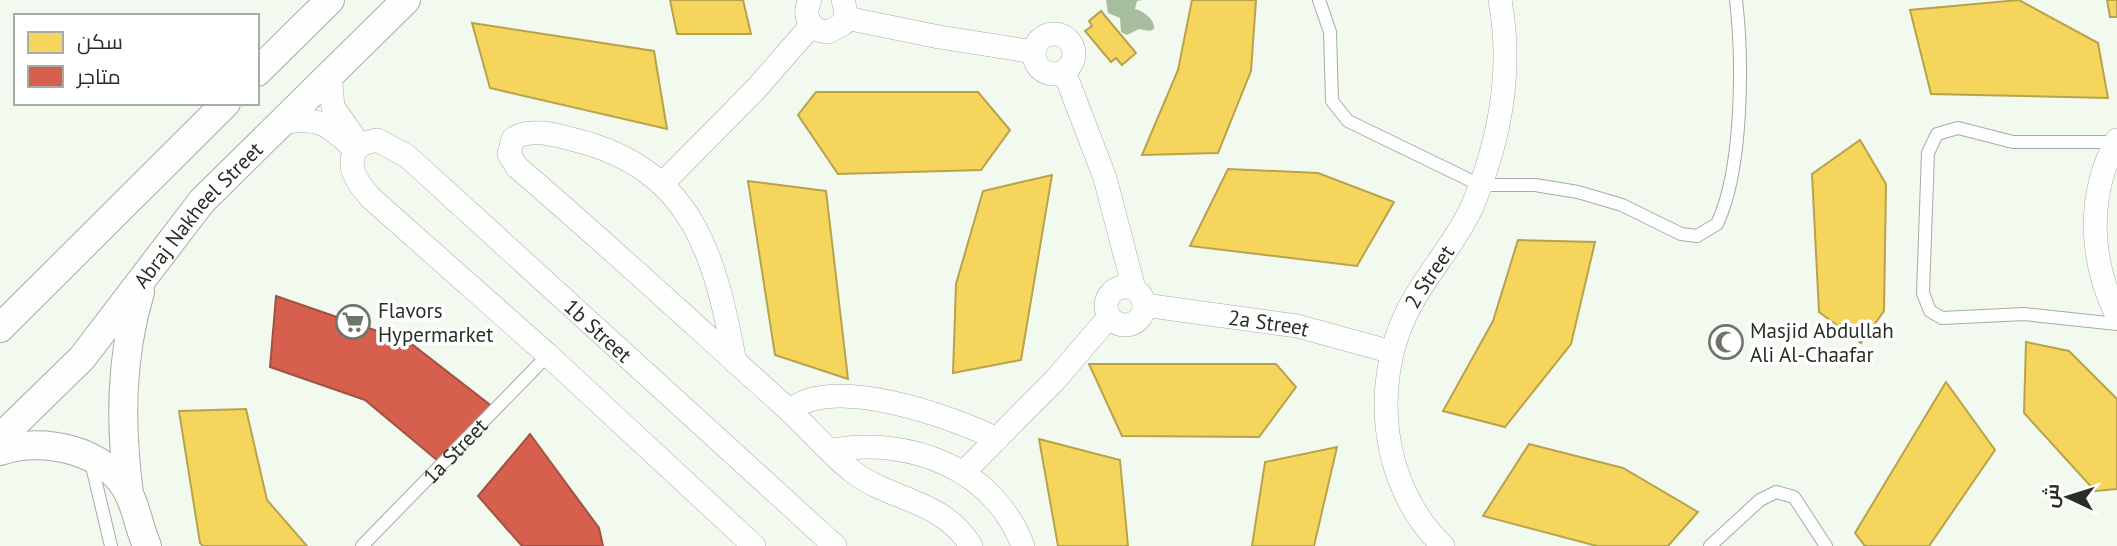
<svg xmlns="http://www.w3.org/2000/svg" width="2117" height="546" viewBox="0 0 2117 546" font-family="'PT Sans',Cairo,sans-serif">
<style>
.water{fill:#a6be9e}
.homes{fill:#f6d55c;stroke:#b8a34c;stroke-width:2}
.shops{fill:#d6604d;stroke:#a25142;stroke-width:2}
.lines{fill:none;stroke-linecap:round;stroke-linejoin:round}
.service-casing{stroke:#a6aca4;stroke-width:14}
.minor-casing{stroke:#a6aca4;stroke-width:24}
.tertiary-casing{stroke:#a6aca4;stroke-width:30}
.service{stroke:#fdfefd;stroke-width:12}
.minor{stroke:#fdfefd;stroke-width:23}
.tertiary{stroke:#fdfefd;stroke-width:28}
.labels{text-anchor:middle;dominant-baseline:central;stroke-width:7;stroke-linejoin:round;paint-order:stroke}
.street-label{font-size:21px;fill:#292e27;stroke:#fff}
.poi-label{font-size:21px;fill:#292e27;stroke:#fff;text-anchor:start}
</style>
<rect width="100%" height="100%" fill="#f2faef"/>
<!-- water -->
<path class="water" d="M1106 0H1143L1137 1 1135 9C1143 11 1155 19 1154 29L1150 31 1139 29 1127 35 1121 32 1120 18 1108 13Z"/>
<!-- homes -->
<g class="homes">
<path d="M670 0H743L751 34H677Z"/>
<path d="M1192 0H1256L1251 71 1218 153 1142 155 1178 70Z"/>
<path d="M2019 0 2098 43 2108 98 1931 94 1910 10Z"/>
<path d="M2107 0H2117V17H2110Z"/>
<path d="M1101 11 1136 53 1122 65 1116 58 1111 62 1085 31 1092 26 1089 21Z"/>
<path d="M472 23 654 51 667 129 490 88Z"/>
<path d="M816 92H978L1010 130 981 170 838 174 798 115Z"/>
<path d="M1860 140 1886 184 1884 311 1861 343 1819 312 1812 174Z"/>
<path d="M1228 169 1318 173 1394 202 1357 266 1190 246Z"/>
<path d="M1052 175 1021 360 953 373 956 284 983 191Z"/>
<path d="M748 181 826 191 848 379 775 355Z"/>
<path d="M1518 240 1595 242 1571 344 1505 427 1443 411 1493 321Z"/>
<path d="M2026 342 2069 351 2117 399V489L2095 491 2024 413Z"/>
<path d="M1089 364H1276L1296 387 1259 437 1122 436Z"/>
<path d="M1946 382 1995 450 1929 546H1865L1855 533Z"/>
<path d="M246 409 267 500 307 546H203L200 543 179 411Z"/>
<path d="M1039 439 1120 460 1128 546H1058Z"/>
<path d="M1529 444 1623 468 1698 512 1668 546H1597L1483 516Z"/>
<path d="M1337 447 1314 546H1252L1265 462Z"/>
</g>
<!-- shops -->
<g class="shops">
<path d="M276 296 409 342 493 407 438 461 365 400 270 367Z"/>
<path d="M530 434 599 528 603 546H522L478 496Z"/>
</g>
<g class="lines">
<!-- service casing -->
<g class="service-casing">
<g id="service">
<path d="M1319 0 1330 32 1332 101 1348 121 1480 185H1535L1578 192 1622 205 1681 234 1697 236 1717 224C1743 170 1743 60 1736 0"/>
<path d="M2115 142H2013L1958 128 1937 134 1928 153 1923 293 1930 311 1942 318 2024 314 2117 324"/>
<path d="M91 462 111 546"/>
<path id="s1" d="M362 546 548 355"/>
<path d="M1710 546 1760 500 1776 492 1794 497 1826 546"/>
</g>
</g>
<!-- minor casing -->
<g class="minor-casing">
<g id="minor">
<path d="M810 0C802 16 810 31 828 32L843 24 846 12 843 0"/>
<path d="M846 18 939 37 1034 52"/>
<circle cx="1054" cy="54" r="20"/>
<path d="M1064 71 1105 178 1134 289"/>
<path d="M330 75 333 107 352 134"/>
<path d="M281 123C318 116 329 124 355 150"/>
<path d="M2117 140C2086 196 2090 260 2117 316"/>
<path d="M663 183 754 91 811 26"/>
<circle cx="1125" cy="306" r="19"/>
<path id="s2" d="M1144 305 1297 326 1392 352"/>
<path d="M735 362C715 256 693 169 575 140 557 135 530 127 513 139L509 154 517 167C606 243 692 323 779 401 804 423 826 450 852 471 892 502 941 498 971 546"/>
<path d="M790 411C830 373 953 417 997 439"/>
<path d="M832 450C909 437 993 467 1023 546"/>
<path d="M963 473 1055 380 1109 317"/>
<path id="s3" d="M754 546 548 355 372 199C357 183 342 163 361 144L377 140 407 156 835 546"/>
<path id="s4" d="M1443 546C1381 487 1370 385 1408 310 1426 274 1455 244 1472 207 1500 141 1513 71 1500 0"/>
</g>
</g>
<!-- tertiary casing -->
<g class="tertiary-casing">
<g id="tertiary">
<path d="M257 72 330 0"/>
<path d="M0 328 226 103"/>
<path id="s5" d="M0 438 82 358 202 201 406 0"/>
<path d="M0 451C43 436 107 450 129 494 137 511 140 530 147 546"/>
<path d="M129 494C120 425 120 359 140 292"/>
</g>
</g>
<!-- service -->
<use href="#service" class="service"/>
<!-- minor -->
<use href="#minor" class="minor"/>
<!-- tertiary -->
<use href="#tertiary" class="tertiary"/>
</g>
<!-- icons -->
<defs>
<g id="supermarket-ring" transform="scale(1.75)"><circle r="9.5" fill="#fff" stroke="#6f756d" stroke-width="1.5"/><path d="M-6-5.5h2.5l.6 2H6L4.5 2H-2.5L-4.4-4H-6ZM-1.5 3.2a1.3 1.3 0 1 0 .1 0ZM3 3.2a1.3 1.3 0 1 0 .1 0Z" fill="#6f756d"/></g>
<g id="mosque-ring" transform="scale(1.75)"><circle r="9.5" fill="#fff" stroke="#6f756d" stroke-width="1.5"/><path d="M3.5-4.9A6 6 0 1 0 3.5 4.9A5 5 0 1 1 3.5-4.9Z" fill="#6f756d"/></g>
</defs>
<g fill-rule="evenodd">
<use href="#supermarket-ring" x="353" y="322"/>
<use href="#mosque-ring" x="1726" y="342"/>
</g>
<g class="labels">
<!-- street labels -->
<g class="street-label">
<text stroke="none"><textPath href="#s5" startOffset="299">Abraj Nakheel Street</textPath></text>
<text stroke="none"><textPath href="#s4" startOffset="294">2 Street</textPath></text>
<text stroke="none"><textPath href="#s2" startOffset="126">2a Street</textPath></text>
<text stroke="none"><textPath href="#s3" startOffset="889">1b Street</textPath></text>
<text stroke="none"><textPath href="#s1" startOffset="133">1a Street</textPath></text>
</g>
<!-- poi labels -->
<g class="poi-label">
<text x="378" y="310">Flavors<tspan x="378" dy="24">Hypermarket</tspan></text>
<text x="1750" y="330">Masjid Abdullah<tspan x="1750" dy="24">Ali Al-Chaafar</tspan></text>
</g>
</g>
<!-- legend -->
<rect x="14" y="14" width="245" height="91" fill="#ffffff" stroke="#a9aba9" stroke-width="2"/>
<rect x="28" y="32" width="35" height="21" fill="#f6d55c" stroke="#a9aba9" stroke-width="2"/>
<text x="77" y="49" font-size="21" fill="#292e27">سكن</text>
<rect x="28" y="66" width="35" height="21" fill="#d6604d" stroke="#a9aba9" stroke-width="2"/>
<text x="77" y="84" font-size="21" fill="#292e27">متاجر</text>
<!-- north arrow -->
<g transform="translate(2068 497) rotate(274)" stroke="#ffffff" stroke-width="5" paint-order="stroke">
<path d="M0-5L12 26L0 18L-12 26Z" fill="#292e27"/>
<text y="-10" font-size="19" font-weight="bold" text-anchor="middle" fill="#292e27">ش</text>
</g>
</svg>
